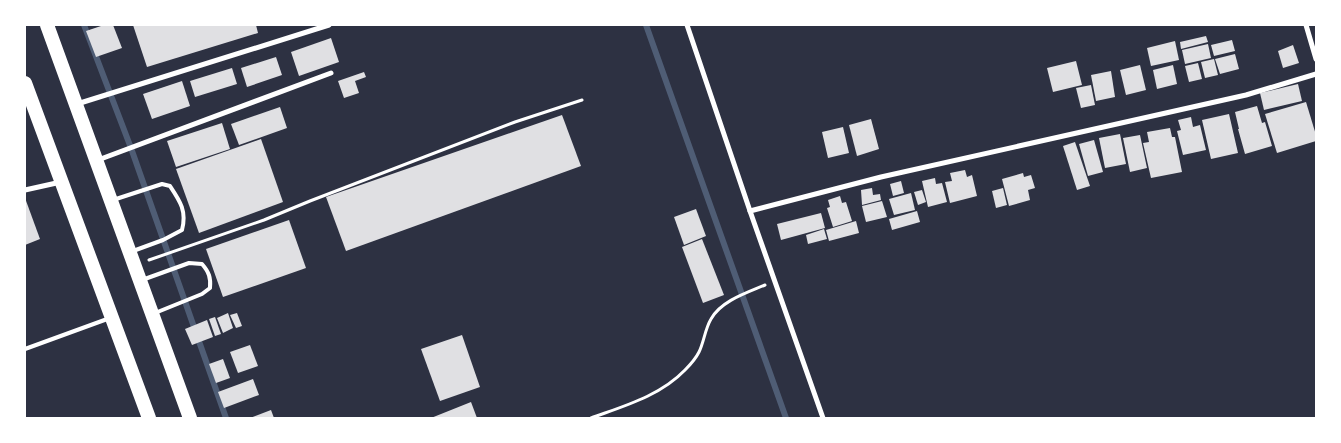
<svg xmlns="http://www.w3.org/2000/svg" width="1341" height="443" viewBox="0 0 1341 443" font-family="'DM Sans',sans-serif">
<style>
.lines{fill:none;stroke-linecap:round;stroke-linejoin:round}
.stream{stroke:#4f5d75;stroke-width:6}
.building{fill:#e0e0e3}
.path{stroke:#fff;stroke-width:3}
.service{stroke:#fff;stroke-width:4}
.minor{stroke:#fff;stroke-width:5}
.trunk{stroke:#fff;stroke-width:14}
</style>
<rect width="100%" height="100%" fill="#2d3142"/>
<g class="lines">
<!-- stream -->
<g class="stream">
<path d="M84 25 131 148 226 418"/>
<path d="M646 25 786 418"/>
</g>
</g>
<!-- building -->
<g class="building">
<path d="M104 25H113L122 48 96 57 86 31Z"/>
<path d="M133 25H256L258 33 147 67Z"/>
<path d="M1206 36 1208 42 1181 49 1180 42Z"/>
<path d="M331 38 339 62 299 76 291 52Z"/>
<path d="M1232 40 1235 51 1214 56 1211 45Z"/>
<path d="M1175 41 1179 60 1151 66 1147 48Z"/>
<path d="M1208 44 1211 58 1185 64 1182 50Z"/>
<path d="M1293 45 1299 63 1283 68 1278 51Z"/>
<path d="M1235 54 1239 69 1220 74 1215 59Z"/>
<path d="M276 57 282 75 247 87 241 68Z"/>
<path d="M1214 59 1218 75 1205 78 1201 62Z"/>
<path d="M1076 61 1082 85 1053 92 1047 68Z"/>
<path d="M1198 63 1202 79 1189 82 1185 66Z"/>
<path d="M1140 65 1146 90 1126 95 1120 70Z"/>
<path d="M1173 65 1177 84 1157 89 1153 70Z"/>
<path d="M232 68 237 84 195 97 190 81Z"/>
<path d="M1111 71 1115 97 1096 101 1091 75Z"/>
<path d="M364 72 366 77 355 81 359 93 344 98 338 81Z"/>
<path d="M182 81 190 106 152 119 143 94Z"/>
<path d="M1298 84 1302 101 1264 110 1260 93Z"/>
<path d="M1091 85 1095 105 1081 108 1076 88Z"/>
<path d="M1306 102 1316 135V141L1277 153 1265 114Z"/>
<path d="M1257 106 1262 123 1265 122 1272 146 1245 154 1238 129H1239L1235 112Z"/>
<path d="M280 107 287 128 239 145 231 124Z"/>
<path d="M1229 114 1238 153 1211 159 1202 120Z"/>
<path d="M562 115 581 166 346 251 326 197Z"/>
<path d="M1191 117 1193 127 1200 125 1206 150 1183 155 1177 131 1181 130 1178 120Z"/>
<path d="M871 119 879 149 857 156 849 125Z"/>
<path d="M222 123 230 149 176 167 167 141Z"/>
<path d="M843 127 849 153 828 158 822 132Z"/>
<path d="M1170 128 1172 137H1175L1182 172 1151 178 1143 143 1149 142 1147 132Z"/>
<path d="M1120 134 1126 164 1105 168 1099 138Z"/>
<path d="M1140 135 1147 168 1130 172 1123 138Z"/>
<path d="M261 139 283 202 199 233 176 169Z"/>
<path d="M1094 140 1103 172 1088 176 1079 144Z"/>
<path d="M1075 142 1090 186 1077 190 1063 146Z"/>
<path d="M965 170 967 177 972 175 977 196 950 203 945 182 952 181 950 173Z"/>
<path d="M1023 173 1024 177 1031 175 1035 188 1028 190 1030 200 1009 206 1002 179Z"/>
<path d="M935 178 936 184 942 183 947 202 928 207 922 181Z"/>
<path d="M901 181 904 193 893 196 890 184Z"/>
<path d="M872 188 873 195 880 194 881 200 862 205 861 190Z"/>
<path d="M1003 188 1007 205 996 208 992 191Z"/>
<path d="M922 190 926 202 918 205 914 192Z"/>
<path d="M911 193 915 210 894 215 889 199Z"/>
<path d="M840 196 842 203 846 202 852 221 833 227 827 208 830 207 828 200Z"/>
<path d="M25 198 40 239 25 245Z"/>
<path d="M882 201 887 217 866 222 862 206Z"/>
<path d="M696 209 706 236 684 245 674 217Z"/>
<path d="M917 211 920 222 892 230 889 219Z"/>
<path d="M821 213 825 228 781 240 777 224Z"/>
<path d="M289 220 306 268 223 297 206 249Z"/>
<path d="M856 221 859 233 829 241 826 230Z"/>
<path d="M824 229 827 239 808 244 806 235Z"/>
<path d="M702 239 724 295 703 303 682 247Z"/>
<path d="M228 313 233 328 223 333 217 318Z"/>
<path d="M237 313 242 326 236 328 230 315Z"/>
<path d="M215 317 221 334 215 336 209 319Z"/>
<path d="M207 320 213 337 192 345 185 329Z"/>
<path d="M462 335 480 387 440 401 421 349Z"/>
<path d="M250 345 258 366 238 373 230 352Z"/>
<path d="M223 359 230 378 216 383 209 364Z"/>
<path d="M253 379 259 395 224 408 218 392Z"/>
<path d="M471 402 477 418H431Z"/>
<path d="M271 410 274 418H250Z"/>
</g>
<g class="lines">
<!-- path -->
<g class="path">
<path d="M149 260 264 220 310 201 515 122 582 100"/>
<path d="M591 418C624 406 660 396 685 370 690 365 696 358 699 352 704 342 705 329 711 319 721 301 746 293 765 285"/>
</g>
<!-- service -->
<g class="service">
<path d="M113 200 162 184 170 186C180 201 187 211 182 230L163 240 133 251"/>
<path d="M142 280 189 263 202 264C209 272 211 278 210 288L202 294 155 313"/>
<path d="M25 349 110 318"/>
</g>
<!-- minor -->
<g class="minor">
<path d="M687 25 750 211 823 418"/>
<path d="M1306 25 1316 59"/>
<path d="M77 104 329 25"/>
<path d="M98 160 331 73"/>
<path d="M25 190 61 182"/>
<path d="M750 211 881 177 1246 95 1316 74"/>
</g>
<!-- trunk -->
<g class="trunk">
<path d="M47 25 190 418"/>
<path d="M25 83 149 418"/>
</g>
</g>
<!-- border -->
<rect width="1341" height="443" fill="none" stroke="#ffffff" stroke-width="52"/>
</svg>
